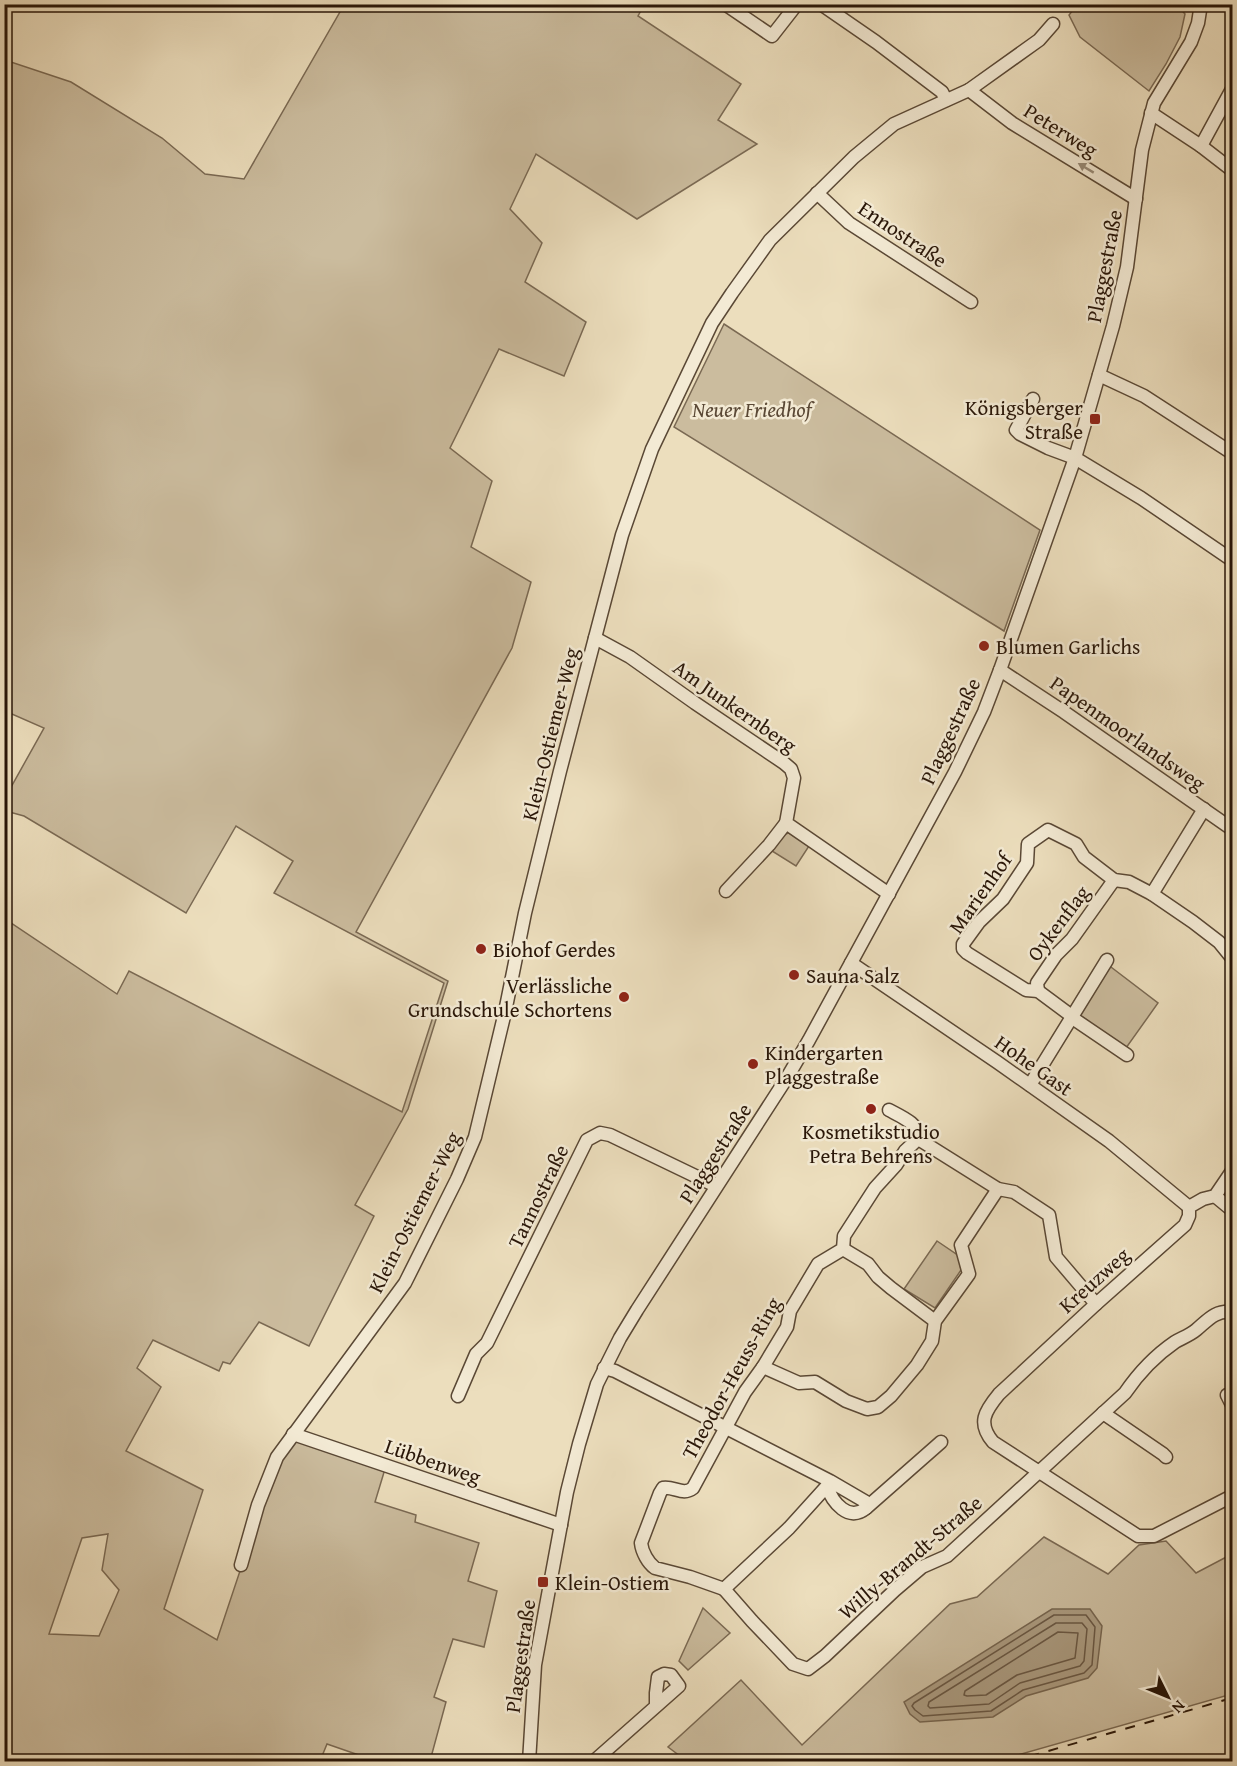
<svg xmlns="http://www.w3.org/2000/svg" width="1237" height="1766" viewBox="0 0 1237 1766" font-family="'Gentium Book Plus',serif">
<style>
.green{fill:#cbbc9e;stroke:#7a6953;stroke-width:1.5;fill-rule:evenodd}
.water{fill:#aa9a7f;stroke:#76654f;stroke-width:1.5}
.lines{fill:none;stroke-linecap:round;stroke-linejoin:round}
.shore{stroke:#6a5844;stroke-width:1.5}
.minor-casing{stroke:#5a4835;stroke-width:15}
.minor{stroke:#f3ead4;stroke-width:12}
.rail{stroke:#291608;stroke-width:2;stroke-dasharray:10 10;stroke-linecap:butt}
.oneway{fill:#988b78}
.poi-dot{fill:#8f2418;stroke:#f3ead4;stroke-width:2}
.labels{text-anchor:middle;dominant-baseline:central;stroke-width:5;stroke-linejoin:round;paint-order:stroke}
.street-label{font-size:21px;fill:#291608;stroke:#f3ead4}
.poi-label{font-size:21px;fill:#291608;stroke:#f3ead4;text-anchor:start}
.park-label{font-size:21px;font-style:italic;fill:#5a4835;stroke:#f3ead4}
</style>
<rect width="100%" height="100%" fill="#ecdebd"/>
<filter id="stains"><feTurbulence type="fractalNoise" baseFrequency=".00333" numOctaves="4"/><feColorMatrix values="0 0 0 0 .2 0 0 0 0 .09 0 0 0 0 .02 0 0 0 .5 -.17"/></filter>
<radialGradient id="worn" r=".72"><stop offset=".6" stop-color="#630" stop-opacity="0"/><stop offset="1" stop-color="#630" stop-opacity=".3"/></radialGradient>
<!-- green -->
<g class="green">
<path d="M344 5H644L638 16 741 84 718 120 757 144 637 219 536 154 510 209 542 243 525 282 586 322 564 376 499 349 450 448 492 481 471 547 531 582 512 648 356 932 448 981 408 1109 355 1205 374 1216 309 1346 259 1322 230 1364 223 1362 219 1371 153 1340 137 1368 161 1387 126 1451 203 1490 164 1609 217 1640 273 1472 295 1439 385 1469 375 1502 416 1515 415 1522 479 1543 468 1581 497 1591 484 1647 453 1639 434 1697 446 1702 430 1761H376L327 1744 320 1761H5V919L117 994 129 971 402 1112 444 983 274 893 293 861 236 826 186 913 24 816 6 811 5 812V798L44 728 5 711V60L71 82 162 138 205 174 244 179ZM108 1534 102 1570 119 1590 99 1636 49 1634 82 1538Z"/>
<path d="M1077 5H1177L1185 14 1180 37 1166 64 1149 91 1080 37 1069 15Z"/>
<path d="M724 324 1040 530 1004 631 674 427Z"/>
<path d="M789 833 809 846 796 866 772 851 781 835Z"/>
<path d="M1107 964 1158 1003 1126 1048 1077 1013Z"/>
<path d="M937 1241 959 1256 961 1270 935 1308 904 1289Z"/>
<path d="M1044 1537 1108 1574 1139 1545 1166 1541 1196 1573 1232 1554V1694L997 1761 688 1762 668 1747 741 1680 802 1745 950 1604 977 1597Z"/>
<path d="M703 1608 730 1633 688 1670 679 1661Z"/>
</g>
<!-- water -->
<path class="water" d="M1052 1609H1090L1102 1626 1097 1668 1088 1678 1026 1696 993 1717 920 1722 910 1714 904 1702Z"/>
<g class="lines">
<!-- shore -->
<g class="shore">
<path d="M1054 1615H1086L1095 1627 1092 1665 1084 1673 1023 1690 991 1711 923 1716 915 1710 912 1706 914 1703Z"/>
<path d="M1056 1623H1082L1087 1629 1084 1661 1080 1666 1020 1683 989 1704 930 1708 928 1706 929 1702Z"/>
<path d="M1058 1632 1078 1633 1075 1658 1017 1675 986 1695 967 1696 964 1695 965 1691Z"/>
</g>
<!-- minor casing -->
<g class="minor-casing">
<g id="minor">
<path d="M725 4 772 36 797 4"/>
<path d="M821 4 876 42 942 92 946 100"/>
<path d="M969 90 1012 123 1136 199"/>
<path d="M1151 113 1201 146 1232 170"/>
<path d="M1201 146 1232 89"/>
<path d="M817 193 849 223 971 302"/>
<path d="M1099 375 1144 396 1232 453"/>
<path d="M1033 399 1016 430 1020 434 1048 448 1075 458 1141 498 1232 560"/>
<path d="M595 638 630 657 695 703 784 763 791 769 794 778 786 823 889 894"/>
<path d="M1000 670 1064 712 1232 829"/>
<path d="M726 891 769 845 786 823"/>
<path d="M1152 894 1204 809"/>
<path d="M851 963 997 1062 1109 1141 1189 1207"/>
<path d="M1038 991 1037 983 1056 955 1072 939 1114 880"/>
<path d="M1127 1055 1071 1017 1069 1014 1038 991 1026 990 967 953 963 949V944L979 922 1003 899 1027 863 1028 844 1048 830 1076 844 1084 857 1114 880 1129 882 1152 894 1193 922 1219 942 1232 958"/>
<path d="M1030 1085 1107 960"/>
<path d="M889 1110C900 1116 920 1124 919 1138"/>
<path d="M1232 1171 1215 1196 1203 1199 1189 1207V1216L1185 1225 1096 1304 999 1394C985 1411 977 1423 993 1442L1138 1536H1154L1232 1496"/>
<path d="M1215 1196 1232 1210"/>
<path d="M843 1249 868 1264 878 1277 891 1288 935 1321"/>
<path d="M763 1367 799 1383 815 1382 846 1401 867 1409 878 1407 891 1396 917 1365 932 1341 935 1321 969 1274 961 1245 998 1189"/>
<path d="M604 1368 615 1371 830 1481 866 1502V1508C849 1523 832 1502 827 1486L830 1482"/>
<path d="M1227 1395 1232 1405"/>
<path d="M458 1396 476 1354 487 1343 587 1140 600 1133 610 1135 716 1186"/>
<path d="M1103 1413 1163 1454 1166 1457"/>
<path d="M293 1434 561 1525"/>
<path d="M827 1486 789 1528 724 1589 752 1621 793 1664 808 1669 825 1656 895 1590 922 1567 947 1556 1125 1393C1138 1374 1156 1355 1175 1342 1182 1338 1190 1335 1196 1330 1208 1320 1215 1310 1232 1312"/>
<path d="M866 1508 941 1442"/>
<path d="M241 1565 258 1505 277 1457 405 1283 457 1179 475 1137 505 1012 525 913 560 771 622 535 652 449 712 323 732 293 770 240 854 157 894 124 969 90 1039 40 1053 24"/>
<path d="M724 1589 690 1577 655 1568C648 1563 642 1552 641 1543L660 1493 663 1488C674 1486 683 1496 693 1488L745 1392 763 1367 787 1327 790 1311 818 1264 843 1249 844 1236 875 1188 896 1165 905 1151 919 1138 923 1142 990 1184 998 1189 1014 1192 1049 1215 1056 1257 1096 1304"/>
<path d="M529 1762 535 1665 567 1492 579 1444 597 1384 620 1338 637 1310 788 1076 809 1040 955 772 984 712 1000 670 1075 458 1113 326 1127 267 1142 150 1154 103 1191 42 1198 23 1201 4"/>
<path d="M593 1762 679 1686 671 1675 664 1674 658 1677 656 1693V1706"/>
</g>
</g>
<!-- minor -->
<use href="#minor" class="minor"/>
<!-- rail -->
<path class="rail" d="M1010 1762 1232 1698"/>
</g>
<!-- one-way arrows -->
<defs><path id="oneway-solid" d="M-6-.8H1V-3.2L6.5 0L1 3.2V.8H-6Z" transform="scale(1.5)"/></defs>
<use class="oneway" href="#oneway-solid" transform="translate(1086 168) rotate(-149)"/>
<!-- markers -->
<g class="poi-dot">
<rect x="1089" y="413" width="12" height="12" rx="3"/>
<circle cx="984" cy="646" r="6"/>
<circle cx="481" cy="949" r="6"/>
<circle cx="794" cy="975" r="6"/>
<circle cx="624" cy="997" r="6"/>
<circle cx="753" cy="1064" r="6"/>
<circle cx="871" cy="1109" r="6"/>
<rect x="537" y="1576" width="12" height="12" rx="3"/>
</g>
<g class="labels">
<!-- street labels -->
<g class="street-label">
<text transform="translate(1061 130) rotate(32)">Peterweg</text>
<text transform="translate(903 234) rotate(34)">Ennostraße</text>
<text transform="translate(1104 266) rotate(-79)">Plaggestraße</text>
<text transform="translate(735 706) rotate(35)">Am Junkernberg</text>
<text transform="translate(950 731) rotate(-65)">Plaggestraße</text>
<text transform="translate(1128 733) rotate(35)">Papenmoorlandsweg</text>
<text transform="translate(550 734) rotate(-76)">Klein-Ostiemer-Weg</text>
<text transform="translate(980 893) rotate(-55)">Marienhof</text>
<text transform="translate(1058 923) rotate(-53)">Oykenflag</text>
<text transform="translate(1034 1065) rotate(35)">Hohe Gast</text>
<text transform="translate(715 1153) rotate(-57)">Plaggestraße</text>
<text transform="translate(538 1196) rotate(-64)">Tannostraße</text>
<text transform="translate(414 1212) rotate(-63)">Klein-Ostiemer-Weg</text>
<text transform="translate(1094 1280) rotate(-42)">Kreuzweg</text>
<text transform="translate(731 1378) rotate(-61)">Theodor-Heuss-Ring</text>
<text transform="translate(433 1461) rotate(19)">Lübbenweg</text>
<text transform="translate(910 1557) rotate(-40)">Willy-Brandt-Straße</text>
<text transform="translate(520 1656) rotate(-82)">Plaggestraße</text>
</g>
<!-- poi labels -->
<g class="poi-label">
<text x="1083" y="407" text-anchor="end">Königsberger<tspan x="1083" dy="24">Straße</tspan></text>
<text x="996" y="646">Blumen Garlichs</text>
<text x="493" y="949">Biohof Gerdes</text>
<text x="806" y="975">Sauna Salz</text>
<text x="612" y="985" text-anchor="end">Verlässliche<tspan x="612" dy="24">Grundschule Schortens</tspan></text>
<text x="765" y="1052">Kindergarten<tspan x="765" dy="24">Plaggestraße</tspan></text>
<text x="871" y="1131" text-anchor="middle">Kosmetikstudio<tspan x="871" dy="24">Petra Behrens</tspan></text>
<text x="555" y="1582">Klein-Ostiem</text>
</g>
<!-- park labels -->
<g class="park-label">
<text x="752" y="409">Neuer Friedhof</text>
</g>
</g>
<!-- margin -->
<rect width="1237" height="1766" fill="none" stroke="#ecdebd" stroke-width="24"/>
<rect x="6" y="6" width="1225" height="1754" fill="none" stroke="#291608" stroke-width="3"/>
<rect x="12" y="12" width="1213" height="1742" fill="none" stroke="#291608" stroke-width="1.5"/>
<!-- north arrow -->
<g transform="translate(1168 1697) rotate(133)" stroke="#f3ead4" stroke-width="4.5" paint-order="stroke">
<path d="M0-4.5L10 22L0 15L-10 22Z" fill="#291608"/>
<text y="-9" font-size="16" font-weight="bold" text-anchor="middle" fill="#291608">N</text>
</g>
<rect width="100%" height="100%" filter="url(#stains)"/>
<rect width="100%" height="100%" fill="url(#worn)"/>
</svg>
